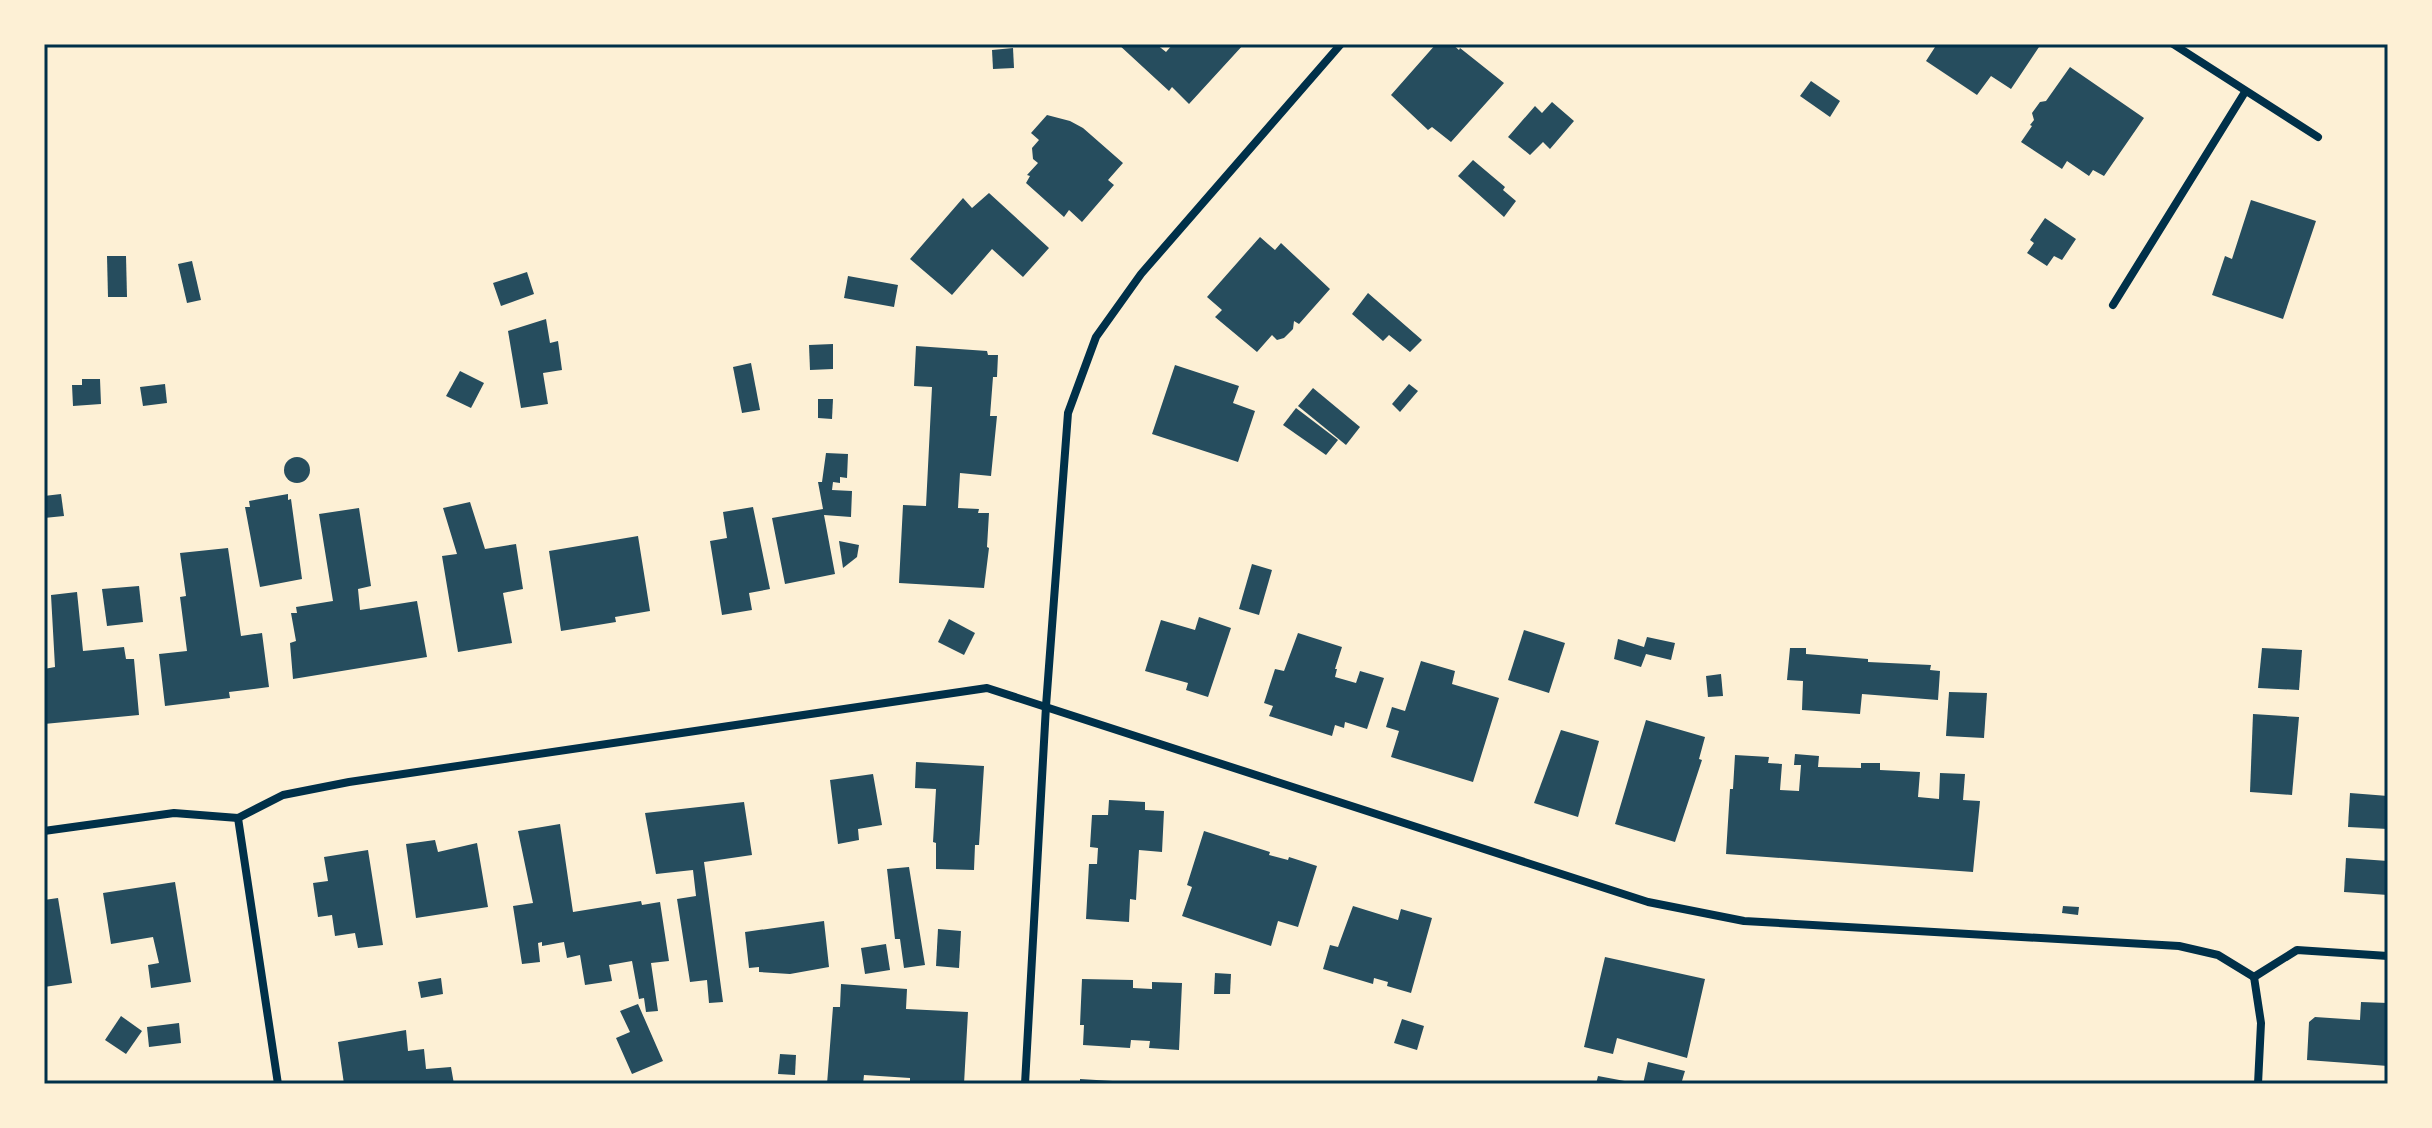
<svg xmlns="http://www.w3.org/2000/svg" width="2432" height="1128" viewBox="0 0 2432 1128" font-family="'Exo 2',sans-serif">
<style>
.building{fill:#264d5e}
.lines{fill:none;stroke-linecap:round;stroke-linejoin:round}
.minor{stroke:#003049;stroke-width:8}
.neatline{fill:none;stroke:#003049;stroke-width:3}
</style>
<rect width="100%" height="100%" fill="#fdf0d5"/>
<!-- building -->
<g class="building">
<path d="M1118 44H1156L1166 52 1173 44H1244L1189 104 1172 87 1169 91Z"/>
<path d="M1436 44H1452L1459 50 1460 48 1504 83 1451 142 1432 127 1428 130 1391 95Z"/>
<path d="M1937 44H2041L2011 89 1991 76 1977 95 1926 61Z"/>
<path d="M1013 48 1014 68 993 69 992 50Z"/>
<path d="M2070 67 2144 118 2104 176 2093 170 2089 176 2067 161 2062 169 2021 142 2032 126 2030 125 2034 120 2032 113 2040 102 2046 101Z"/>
<path d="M1811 81 1840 101 1830 117 1800 96Z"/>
<path d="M1552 102 1574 121 1550 149 1543 142 1530 155 1508 137 1535 106 1542 113Z"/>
<path d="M1047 115 1070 121 1083 128 1123 163 1108 180 1114 185 1082 222 1069 210 1064 217 1026 183 1030 176 1027 175 1038 163 1033 159 1032 148 1039 140 1031 133Z"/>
<path d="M1473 160 1505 187 1503 190 1516 201 1504 217 1458 176Z"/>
<path d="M989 193 1049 248 1023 277 992 249 952 295 910 259 963 198 972 208Z"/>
<path d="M2251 200 2316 221 2283 319 2212 295 2225 256 2232 259Z"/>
<path d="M2045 218 2076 239 2062 260 2054 256 2047 266 2027 253 2034 243 2030 240Z"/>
<path d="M1260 237 1275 250 1281 243 1330 289 1299 324 1294 321 1293 329 1284 338 1277 340 1272 335 1257 352 1215 317 1222 310 1207 297Z"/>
<path d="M107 256H126L127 297H108Z"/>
<path d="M192 261 201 300 187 303 178 264Z"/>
<path d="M527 272 534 294 501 306 493 283Z"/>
<path d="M848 276 898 285 894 307 844 298Z"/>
<path d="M1368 293 1422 340 1410 352 1389 335 1383 341 1352 314Z"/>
<path d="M546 319 550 343 558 341 562 370 543 373 548 404 521 408 508 331Z"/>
<path d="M833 344V369L810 370 809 345Z"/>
<path d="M916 346 987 351 988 355H998L997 377H993L990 416H997L991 476 960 473 959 490 958 508 979 509 978 513H989L987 547 989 548 984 588 899 583 903 505 926 506 932 387 914 386Z"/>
<path d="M751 363 760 410 742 413 733 367Z"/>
<path d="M1175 365 1239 386 1233 403 1255 411 1238 462 1152 434Z"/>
<path d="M460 371 484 383 471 408 446 396Z"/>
<path d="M82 379H100L101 404 73 406 72 385H82Z"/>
<path d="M165 384 167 403 143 406 140 387Z"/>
<path d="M1409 384 1418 391 1400 412 1392 404Z"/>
<path d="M1313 388 1360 427 1346 445 1298 406Z"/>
<path d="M818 399H833L832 419 818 418Z"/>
<path d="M1296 408 1338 440 1326 455 1283 425Z"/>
<path d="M826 453 848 454 847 478 840 477V483L833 482 832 490 852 491 851 517 824 515 835 574 785 584 772 518 823 509 818 482H822Z"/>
<circle cx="297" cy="470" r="13"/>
<path d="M61 494 64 516 44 518V496Z"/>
<path d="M288 494V500L291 499 302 579 260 587 245 507H250L249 501Z"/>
<path d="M470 502 485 549 516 544 523 589 503 593 512 643 458 652 442 556 457 554 443 508Z"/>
<path d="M753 507 770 589 749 593 752 610 722 615 710 541 727 538 723 512Z"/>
<path d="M359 508 371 586 358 589 360 610 417 601 427 657 293 679 290 643 296 641 291 613H297L296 607 333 601 319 514Z"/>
<path d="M638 536 650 611 615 617 616 622 561 631 549 551Z"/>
<path d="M839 541 859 545 857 557 843 568Z"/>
<path d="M228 548 241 636 262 633 269 687 229 692 230 698 165 706 159 654 187 651 180 597 186 596 180 553Z"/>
<path d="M1252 564 1272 570 1259 615 1239 609Z"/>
<path d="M139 586 143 622 107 626 102 589Z"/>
<path d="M77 592 83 651 124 647 126 659H134L139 715 44 724V669L55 667 51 595Z"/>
<path d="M1199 617 1231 628 1208 697 1186 690 1188 683 1145 671 1161 620 1195 630Z"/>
<path d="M949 619 975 633 964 655 938 642Z"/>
<path d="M1524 630 1565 643 1549 693 1508 680Z"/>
<path d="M1298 633 1342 647 1335 669H1337L1335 677 1356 683 1360 671 1384 678 1367 729 1345 722 1344 728 1335 725 1332 736 1269 716 1273 706 1264 703 1275 669 1284 671Z"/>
<path d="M1647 637 1675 643 1671 660 1646 654 1641 667 1614 659 1618 639 1644 647Z"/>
<path d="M1790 648H1806V654L1868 659V662L1931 665 1930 670 1940 671 1938 700 1862 694 1860 714 1802 710 1803 681 1787 680Z"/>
<path d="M2262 648 2302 650 2299 690 2258 688Z"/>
<path d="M1421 661 1455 671 1452 684 1499 698 1473 782 1391 757 1399 731 1386 727 1392 707 1405 711Z"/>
<path d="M1721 674 1723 696 1708 697 1706 676Z"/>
<path d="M1949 692 1987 693 1984 738 1946 736Z"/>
<path d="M2253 714 2299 717 2292 795 2250 792Z"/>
<path d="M1646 720 1705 737 1699 759 1702 760 1675 842 1615 824Z"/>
<path d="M1561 730 1599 741 1578 817 1534 803Z"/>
<path d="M1795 754 1819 756 1818 767 1861 768V763H1880V770L1920 772 1918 797 1939 799 1940 773 1965 774 1963 800 1980 801 1973 872 1726 854 1730 789H1733L1735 755 1769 757 1768 763 1782 764 1780 790 1799 791 1801 765H1794Z"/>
<path d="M916 762 984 766 979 845H975L974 870 936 869V843L933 842 936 789 915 788Z"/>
<path d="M873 774 882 825 858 829 859 840 838 844 830 780Z"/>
<path d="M2350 793 2388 796V829L2348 827Z"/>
<path d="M1109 800 1145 802V810L1164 811 1162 852 1139 850 1136 900 1130 899 1129 922 1086 919 1089 864H1097L1098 848 1090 847 1092 815H1108Z"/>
<path d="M744 802 752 855 704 862 723 1002 709 1003 707 980 690 982 677 899 696 896 693 870 656 874 645 813Z"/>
<path d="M560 824 573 912 641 901 642 905 660 902 669 961 651 963 658 1011 646 1012 644 998 639 999 632 961 609 965 612 981 585 985 580 955 567 958 564 942 542 946V942L538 943 540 962 522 964 513 906 533 903 518 831Z"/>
<path d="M1204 831 1270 852 1269 855 1288 860 1289 857 1317 866 1298 927 1278 921 1271 946 1182 916 1192 887 1187 885Z"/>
<path d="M435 840 438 852 477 843 488 907 416 918 406 844Z"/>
<path d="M368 850 383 945 358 948 355 933 335 936 332 915 318 917 313 883 328 881 324 857Z"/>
<path d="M2346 858 2388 861V895L2344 892Z"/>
<path d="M909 867 925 965 904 968 900 939H895L887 869Z"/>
<path d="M175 882 191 982 151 988 148 965 159 963 153 937 111 944 103 893Z"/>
<path d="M58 898 72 983 44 987V900Z"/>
<path d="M1353 906 1398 920 1401 909 1432 918 1411 993 1387 986 1388 982 1374 978 1373 984 1323 969 1330 945 1338 947Z"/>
<path d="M2063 906 2079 907 2078 915 2062 913Z"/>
<path d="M824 921 829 967 790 974 759 972V967L749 968 745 932Z"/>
<path d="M938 929 961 931 959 968 936 966Z"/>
<path d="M886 944 890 970 865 974 861 948Z"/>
<path d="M1605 957 1705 979 1687 1058 1617 1038 1613 1054 1584 1047Z"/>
<path d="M1215 973 1231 974 1230 994H1214Z"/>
<path d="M441 978 443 994 421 998 418 982Z"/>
<path d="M1082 979 1133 980V988L1152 989V982L1182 983 1179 1050 1149 1048 1150 1041 1131 1040 1130 1048 1083 1045 1084 1025H1080Z"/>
<path d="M841 984 907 989 906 1009 968 1012 964 1084H910V1078L864 1075 863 1084H827L833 1007H840Z"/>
<path d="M2361 1002 2388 1003V1066L2307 1060 2309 1022 2315 1017 2360 1020Z"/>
<path d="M638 1004 663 1061 632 1074 616 1038 630 1032 620 1011Z"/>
<path d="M121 1016 142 1031 126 1054 105 1040Z"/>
<path d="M1402 1019 1424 1026 1417 1050 1394 1043Z"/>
<path d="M179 1023 181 1043 149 1047 147 1027Z"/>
<path d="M406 1030 408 1051 424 1049 426 1069 451 1067 454 1084H344L338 1042Z"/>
<path d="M780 1054 796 1055 795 1075 778 1074Z"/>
<path d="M1648 1062 1685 1071 1681 1084H1643Z"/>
<path d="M1598 1076 1630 1082V1084H1596Z"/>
<path d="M1080 1079 1129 1082V1084H1080Z"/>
</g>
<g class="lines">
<!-- minor -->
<g class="minor">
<path d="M2173 44 2318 137"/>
<path d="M2113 305 2245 92"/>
<path d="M238 818 278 1084"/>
<path d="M44 831 174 813 238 818 283 795 349 782 987 688 1648 902 1744 921 2179 946 2218 955 2254 977"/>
<path d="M2254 977 2297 950 2388 956"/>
<path d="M2254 977 2261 1023 2258 1084"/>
<path d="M1025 1084 1046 706 1068 413 1096 337 1141 274 1341 44"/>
</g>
</g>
<!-- border -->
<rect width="2432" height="1128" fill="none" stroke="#fdf0d5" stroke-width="92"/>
<rect x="46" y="46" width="2340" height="1036" class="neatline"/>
</svg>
